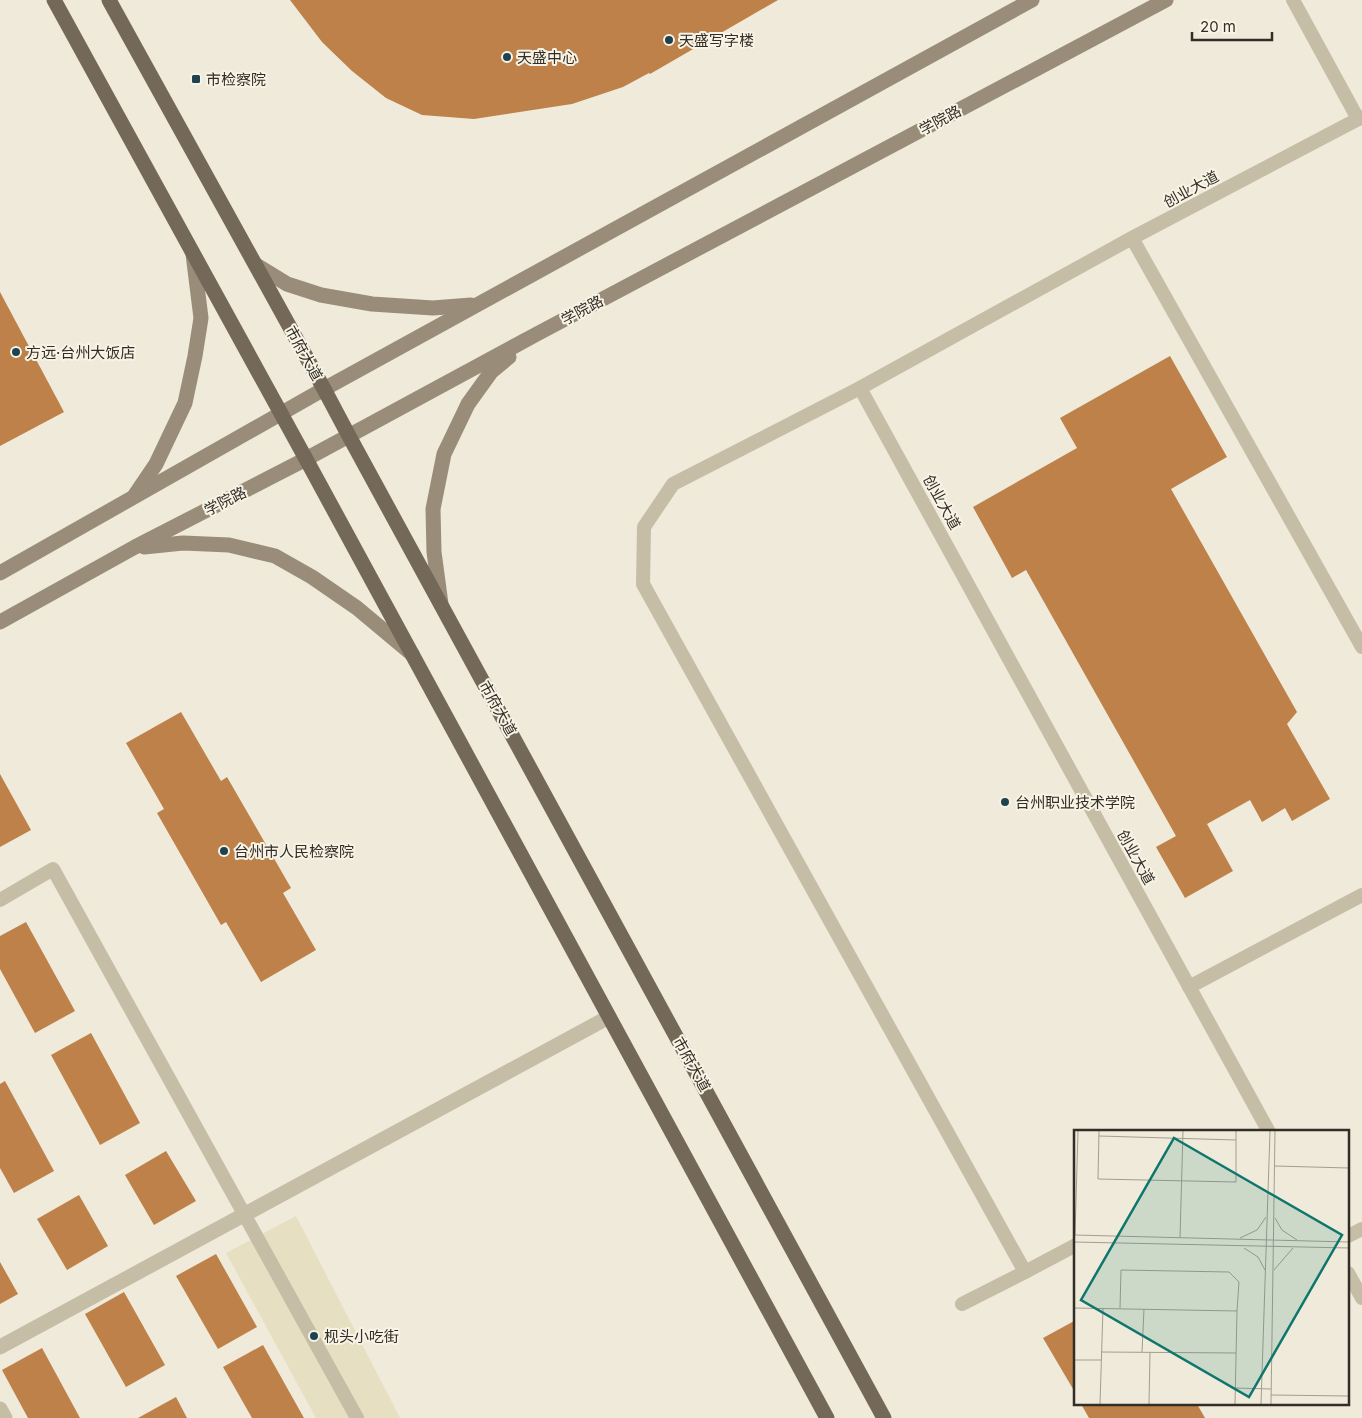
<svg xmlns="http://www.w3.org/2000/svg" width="1362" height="1418" viewBox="0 0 1362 1418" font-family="Inter,'Noto Sans SC',sans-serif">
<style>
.plaza{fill:#e6dfc1}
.building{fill:#bd8149}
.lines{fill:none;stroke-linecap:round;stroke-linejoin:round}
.lane{stroke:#c6bda6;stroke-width:14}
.street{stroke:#c6bda6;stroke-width:15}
.secondary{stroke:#998c78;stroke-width:15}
.primary{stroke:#746859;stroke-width:15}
.poi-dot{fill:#1f4251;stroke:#f7f3e5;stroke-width:2}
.labels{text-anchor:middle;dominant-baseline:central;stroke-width:4;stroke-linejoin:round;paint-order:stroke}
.poi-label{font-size:15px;fill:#332d27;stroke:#f7f3e5;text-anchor:start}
.street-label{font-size:15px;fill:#332d27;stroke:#f7f3e5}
.inset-road{fill:none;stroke:#a49e92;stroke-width:1}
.view{fill:#0f766e;fill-opacity:0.15;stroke:#0f766e;stroke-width:2.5}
.inset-edge{fill:none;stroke:#332d27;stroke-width:2.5}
</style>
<rect width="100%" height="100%" fill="#efead9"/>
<!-- plaza -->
<path class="plaza" d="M296 1216 400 1418H316L226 1253Z"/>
<!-- building -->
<g class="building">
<path d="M290 0H778L650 74 649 73 623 87 572 104 474 119 422 115 386 98 352 71 322 42Z"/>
<path d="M0 292 64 412 0 446Z"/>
<path d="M1170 356 1227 457 1171 489 1297 712 1287 724 1330 799 1292 821 1285 808 1262 822 1250 800 1207 824 1233 871 1185 898 1156 847 1176 836 1026 570 1012 578 973 507 1077 448 1060 418Z"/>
<path d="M181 712 221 781 227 777 291 888 283 893 316 950 261 982 226 922 221 925 157 813 164 809 126 743Z"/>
<path d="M0 774 31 830 0 847Z"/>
<path d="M26 922 75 1011 35 1033 0 969V936Z"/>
<path d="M91 1033 140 1123 100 1145 51 1055Z"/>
<path d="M5 1081 54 1171 14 1193 0 1168V1084Z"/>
<path d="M166 1151 196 1201 154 1225 125 1175Z"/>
<path d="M79 1195 108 1246 67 1270 37 1219Z"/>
<path d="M216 1254 257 1327 218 1349 176 1276Z"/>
<path d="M0 1262 18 1294 0 1304Z"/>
<path d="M124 1292 165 1365 126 1387 85 1314Z"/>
<path d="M1076 1320V1394L1043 1338Z"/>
<path d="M263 1345 304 1418H252L223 1367Z"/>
<path d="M42 1348 80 1418H28L2 1370Z"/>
<path d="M176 1397 187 1418H138Z"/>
<path d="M1081 1404H1197L1205 1418H1089Z"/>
</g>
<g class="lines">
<!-- lane -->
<g class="lane">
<path d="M1293 0 1358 119"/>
<path d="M1132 238 1362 647"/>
<path d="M860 388 673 484 644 527 643 584 1025 1272 1076 1245"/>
<path d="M0 900 53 869 357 1418"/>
<path d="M1189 987 1362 895"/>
<path d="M1269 1132 860 388 1132 238 1362 117"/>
<path d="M1348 1236 1362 1229"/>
<path d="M1348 1273 1362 1298"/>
<path d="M962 1304 1025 1272"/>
</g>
<!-- street -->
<g class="street">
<path d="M0 1347 609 1017"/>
<path d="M0 1409 5 1418"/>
</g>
<!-- secondary -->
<g class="secondary">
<path d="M256 265 287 284 321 295 372 304 433 308 471 305"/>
<path d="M135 495 156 464 185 403 195 356 201 318 193 254"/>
<path d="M144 547 183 543 229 545 275 556 312 577 357 608 412 654"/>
<path d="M0 573 324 389 1032 0"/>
<path d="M441 604 434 552 433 509 444 454 468 404 491 372 509 357"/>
<path d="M0 622 135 547 306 459 535 335 1166 0"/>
</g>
<!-- primary -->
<g class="primary">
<path d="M54 0 306 459 827 1418"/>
<path d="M109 0 324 389 349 436 884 1418"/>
</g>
</g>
<!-- markers -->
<g class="poi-dot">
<circle cx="669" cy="40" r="5"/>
<circle cx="507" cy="57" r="5"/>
<rect x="191" y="74" width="10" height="10" rx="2.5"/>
<circle cx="16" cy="352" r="5"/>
<circle cx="1005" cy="802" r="5"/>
<circle cx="224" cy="851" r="5"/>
<circle cx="314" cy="1336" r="5"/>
</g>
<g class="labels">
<!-- poi labels -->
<g class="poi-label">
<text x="679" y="40">天盛写字楼</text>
<text x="517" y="57">天盛中心</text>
<text x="206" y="79">市检察院</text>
<text x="26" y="352">方远·台州大饭店</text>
<text x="1015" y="802">台州职业技术学院</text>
<text x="234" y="851">台州市人民检察院</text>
<text x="324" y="1336">枧头小吃街</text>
</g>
<!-- street labels -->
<g class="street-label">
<text transform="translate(940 120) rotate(-28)">学院路</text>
<text transform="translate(1191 189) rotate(-28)">创业大道</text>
<text transform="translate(582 310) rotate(-28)">学院路</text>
<text transform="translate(304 353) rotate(61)">市府大道</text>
<text transform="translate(225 501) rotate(-27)">学院路</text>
<text transform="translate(942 502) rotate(61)">创业大道</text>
<text transform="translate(498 708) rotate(61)">市府大道</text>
<text transform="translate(1136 857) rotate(61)">创业大道</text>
<text transform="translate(692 1064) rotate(61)">市府大道</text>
</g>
</g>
<!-- overview -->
<g transform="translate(1074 1130)">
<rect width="275" height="275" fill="#efead9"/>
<path class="inset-road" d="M25 1 24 49 162 52V1M25 6 162 10M201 36 275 38M201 88 208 100 223 110M0 105 275 112M1 105 4 1M106 108 109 1M166 108 183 100 192 87M0 112 275 118M170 118 184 127 191 140M200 140 219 118M0 178 163 181 161 274M46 178 47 140 155 142 165 152 163 181M27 222 162 223M68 222 70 179M0 230H27M161 258 197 259M197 265 275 266M26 274 29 178M75 274 76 222M187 274 196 1M197 274 201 1"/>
<path class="view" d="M100 8 268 105 175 267 7 170Z"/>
<rect width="275" height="275" class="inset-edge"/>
</g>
<!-- scale -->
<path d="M1192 32v8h80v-8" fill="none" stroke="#332d27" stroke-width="2.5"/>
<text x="1200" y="32" font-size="15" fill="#332d27" stroke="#f7f3e5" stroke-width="4" paint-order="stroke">20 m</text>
</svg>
